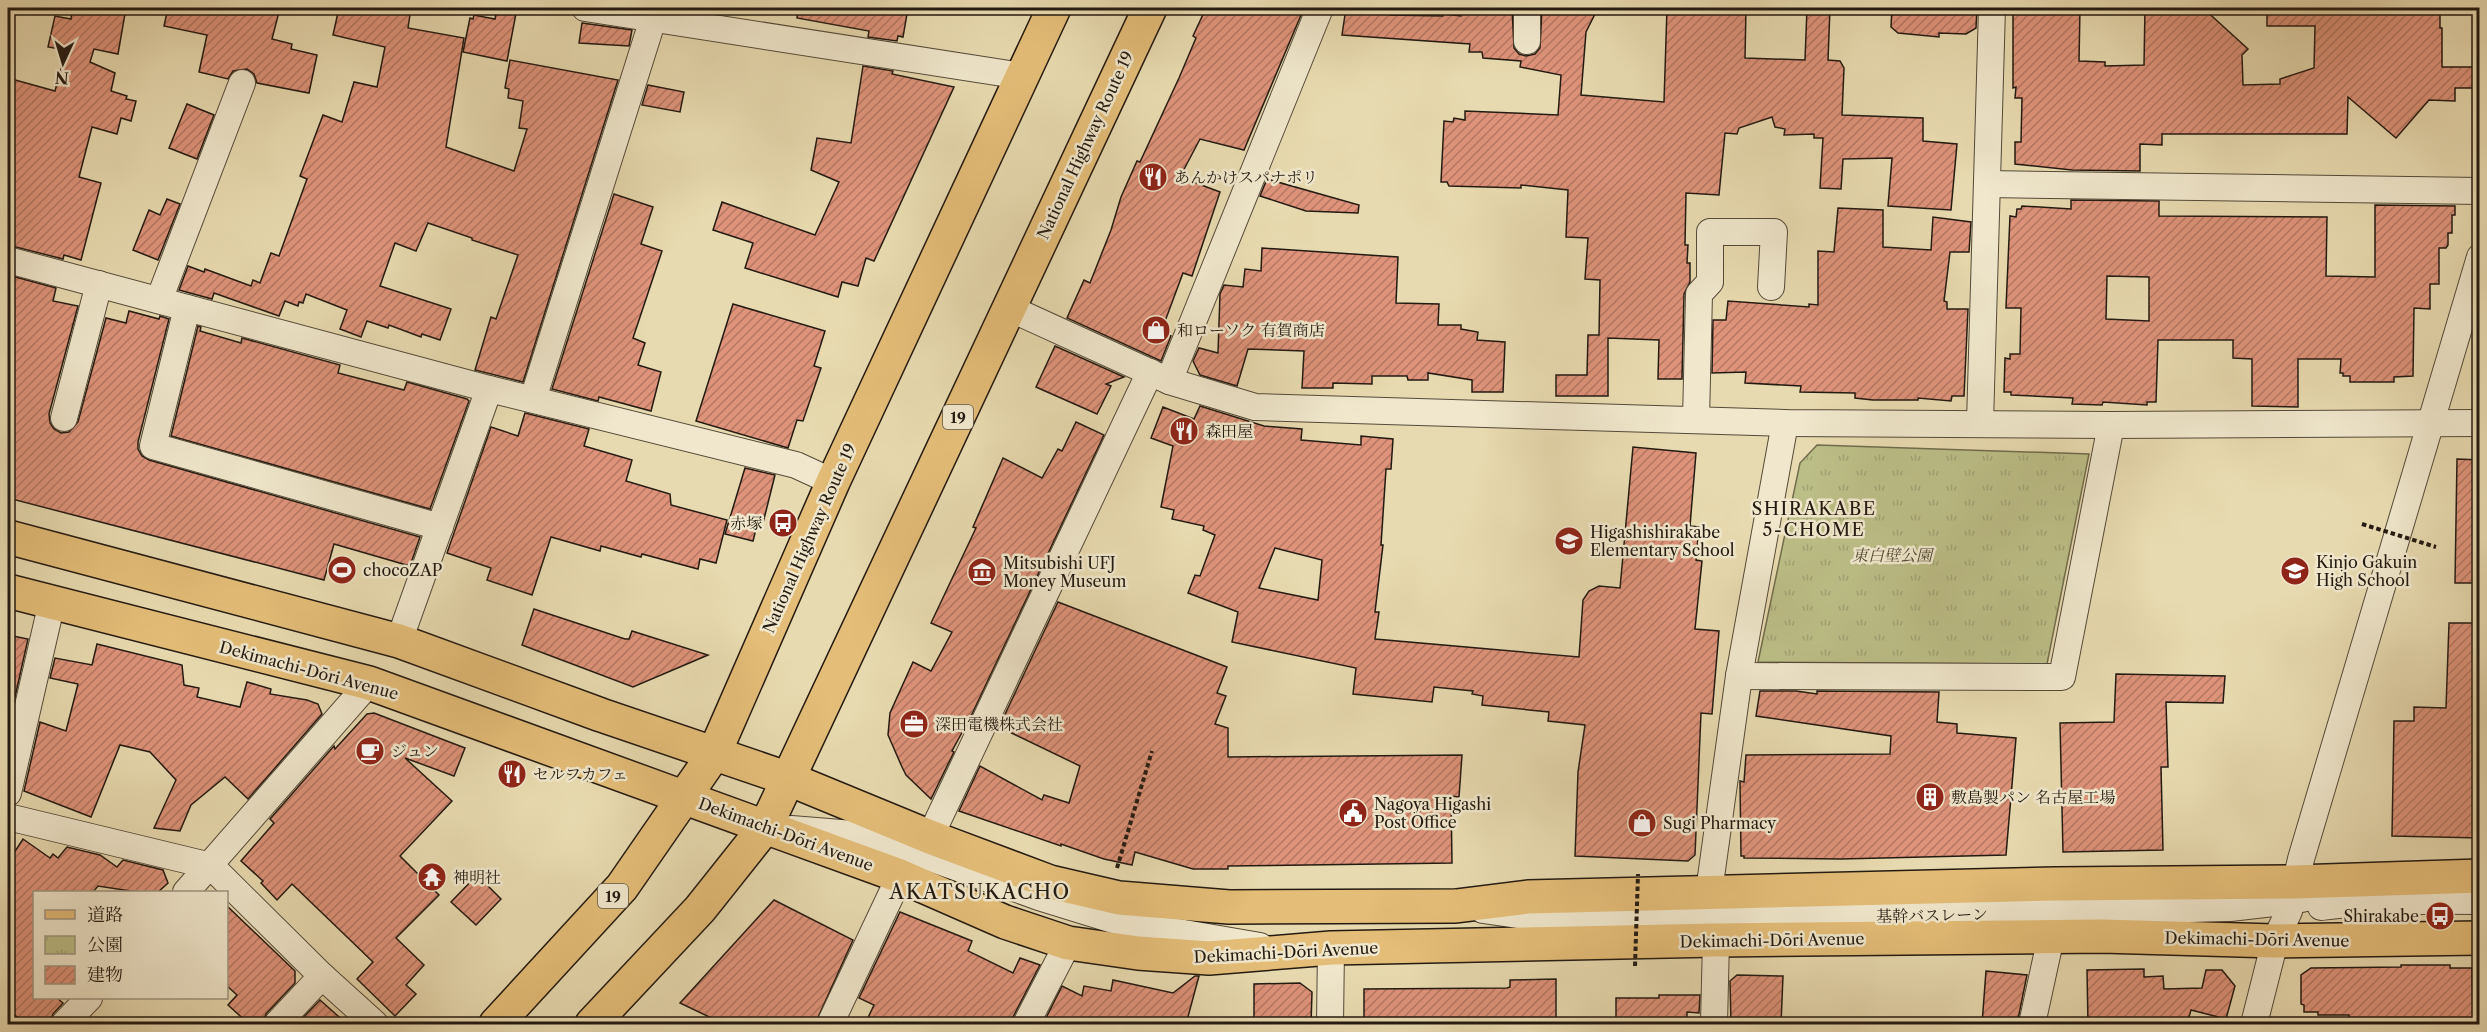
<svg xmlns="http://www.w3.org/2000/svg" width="2487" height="1032" viewBox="0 0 2487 1032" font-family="'Libre Caslon Text','Noto Serif JP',serif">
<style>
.park{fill:url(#park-tufts);stroke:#706c4c;stroke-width:1.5}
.building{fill:url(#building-hatch);stroke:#231a11;stroke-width:1.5;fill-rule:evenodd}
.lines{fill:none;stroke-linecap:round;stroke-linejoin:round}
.minor-casing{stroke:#544a39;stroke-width:28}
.major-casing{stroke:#231a11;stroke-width:36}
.highway-casing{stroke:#231a11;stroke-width:36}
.path{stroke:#231a11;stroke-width:4;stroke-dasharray:4.5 3;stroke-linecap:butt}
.minor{stroke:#f0e7cc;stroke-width:26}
.major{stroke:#e4bd78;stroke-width:33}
.highway{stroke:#e4bd78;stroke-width:33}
.path-bridge{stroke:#231a11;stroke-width:4;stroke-dasharray:4.5 3;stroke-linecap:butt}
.labels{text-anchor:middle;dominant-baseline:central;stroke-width:5;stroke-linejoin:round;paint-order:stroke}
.shield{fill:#f0e7cc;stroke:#605849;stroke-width:1.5}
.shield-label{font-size:15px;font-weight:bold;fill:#231a11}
.street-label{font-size:16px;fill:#231a11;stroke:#f0e7cc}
.poi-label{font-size:16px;fill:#231a11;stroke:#f0e7cc;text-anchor:start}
.park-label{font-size:16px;font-style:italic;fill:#514b34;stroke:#f0e7cc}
.neighbourhood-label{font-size:18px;letter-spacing:1.5px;fill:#231a11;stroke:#f0e7cc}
.quarter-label{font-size:20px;letter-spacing:1.5px;fill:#231a11;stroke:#f0e7cc}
</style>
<defs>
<pattern id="park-tufts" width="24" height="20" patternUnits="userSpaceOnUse" patternTransform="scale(1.5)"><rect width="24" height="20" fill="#bcbe87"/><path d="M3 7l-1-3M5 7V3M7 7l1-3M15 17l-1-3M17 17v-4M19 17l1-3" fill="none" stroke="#a1a374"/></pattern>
<pattern id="building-hatch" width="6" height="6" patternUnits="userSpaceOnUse" patternTransform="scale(1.5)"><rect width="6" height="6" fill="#de937a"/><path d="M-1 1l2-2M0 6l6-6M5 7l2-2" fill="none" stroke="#b47763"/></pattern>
</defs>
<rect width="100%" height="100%" fill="#e8dab0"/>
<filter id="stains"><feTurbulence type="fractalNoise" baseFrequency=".00333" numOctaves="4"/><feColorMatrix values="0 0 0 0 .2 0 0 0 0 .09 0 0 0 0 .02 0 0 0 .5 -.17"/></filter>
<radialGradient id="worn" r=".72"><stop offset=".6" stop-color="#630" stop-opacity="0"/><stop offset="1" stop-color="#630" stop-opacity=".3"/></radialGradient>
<!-- park -->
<path class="park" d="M1817 445 2089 454 2047 664 1758 662 1800 463Z"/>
<!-- building -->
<g class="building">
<path d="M72 8H126L118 54 94 49 90 62 115 73 111 91 127 96 126 99 136 101 131 121 121 118 117 134 92 127 79 177 101 183 81 260 64 255 63 259 8 245V78L55 91 66 50 48 47 55 16 71 19Z"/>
<path d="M168 8H280L272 39 292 44 291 49 317 55 309 93 257 83 254 74 247 69 233 71 228 79 199 72 207 35 164 26Z"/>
<path d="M339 8H411L408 28 464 38 446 147 514 171 527 129 519 128 523 101 508 98 509 89 505 88 510 60 618 80 523 382 475 370 491 317 496 319 518 255 472 240V238L428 223 416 251 395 243 380 286 451 309 440 340 422 334 421 337 389 325 388 328 367 321 361 337 340 329 347 310 306 294 303 303 299 302 298 306 285 301 279 316 214 293 212 299 179 290 188 266 204 272 205 269 251 286 253 280 260 283 271 253 279 256 307 179 300 176 323 115 342 122 354 82 377 87 385 47 333 35Z"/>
<path d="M497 8H517L507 61 463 52 470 18 473 19 474 15 495 19Z"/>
<path d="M798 8H908L903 37 898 36 897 41 868 37 869 31 797 18Z"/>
<path d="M1206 8H1304L1244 150 1200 139 1180 177 1220 192 1192 276 1183 273 1161 332 1171 336 1161 361 1067 318 1084 280 1090 283 1111 230 1121 197 1137 161 1140 162 1179 78 1196 38 1193 36Z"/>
<path d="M1346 8H1391L1390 15 1443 16 1444 14 1461 16V8H1512L1514 48 1519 54 1526 56 1535 54 1540 48 1542 8H1598L1586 32 1581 95 1664 102 1667 8H1746L1745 58 1805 60 1807 8H1830L1828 60 1840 61 1844 68 1842 115 1923 118V141L1957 144 1951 210 1888 206 1892 158 1843 159 1841 189 1820 188 1823 138H1814V134L1784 135 1785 129 1775 127 1772 117 1739 128 1737 134 1725 133 1719 195 1686 193 1685 245H1688L1687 263H1690V282L1684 294 1682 379H1658L1659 340 1608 338V396H1556V375H1587L1588 335H1599L1600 280 1585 279 1588 238 1566 237 1568 190 1521 185V188L1449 186 1447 182H1441L1444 121 1453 122 1454 118 1465 120V111L1558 115 1561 75 1520 67 1521 61 1483 58 1482 52H1469L1470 44 1342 35Z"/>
<path d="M1892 8H1977L1976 28 1966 34 1939 33V37L1898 33 1891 27Z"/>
<path d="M2007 8H2080L2079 61 2105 62V66L2144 65 2145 8H2203L2248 49 2242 55 2243 85 2280 84V79L2314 68 2315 26H2267V8H2440V28H2442V67H2480V88H2455V101L2429 100 2396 138 2348 97 2347 134H2162V145L2140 144V171L2072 170 2015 164V142H2021L2022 98H2015L2016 87 2013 88V8L2007 11Z"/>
<path d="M582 23 632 30 629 46 579 43Z"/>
<path d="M863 66 893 71 892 74 954 87 874 261 866 258 858 286 842 282 838 297 745 268 753 243 713 230 722 202 815 235 839 182 811 170 817 138 851 143Z"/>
<path d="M648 85 684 92 680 112 642 105Z"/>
<path d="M187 104 214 115 197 159 169 148Z"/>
<path d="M1267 179 1359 205 1358 213 1306 211 1260 196Z"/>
<path d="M614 194 653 207 641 244 662 251 633 338 645 343 638 365 661 372 651 411 599 397 598 401 552 389Z"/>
<path d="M167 199 180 204 158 260 133 250 149 210 160 215Z"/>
<path d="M2071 200 2159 201V216L2327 217 2326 276 2375 277V205L2455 206V215H2452V233H2448V245L2446 248H2439V284H2430V309L2414 308 2413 376 2394 377V382H2350V376H2343V373H2340L2341 359H2298V407L2252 406V359L2233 358V340H2158L2156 402H2147V405L2103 402 2102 405 2072 404 2073 398 2011 395V392H2004L2005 358 2010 359V354H2020L2021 308H2006L2010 216 2016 217 2017 209H2021L2022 206 2071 209ZM2107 276 2149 277V321L2106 319Z"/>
<path d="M1838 208 1883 210V247L1931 250 1933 217 1971 222 1969 252H1950L1944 301 1947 302V309H1968L1964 396H1952L1951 401 1918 398V400H1873L1855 398V393L1800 392 1801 386 1745 383 1746 372 1712 373 1713 320H1726L1728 301 1809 307V304L1818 305V251L1834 252Z"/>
<path d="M1262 248 1398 257 1396 303 1439 304 1438 325H1461V329L1478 332 1477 340 1505 342 1503 392H1472V380L1428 373V380H1408L1407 376H1372V384L1333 383V388H1302L1304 351 1248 349 1237 386 1200 375 1193 361 1199 348 1218 353 1220 294 1224 285 1243 287 1245 269 1261 271Z"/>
<path d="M8 275 56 288 53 301 78 306 49 414 50 423 54 429 61 433 69 432 78 422 106 318 126 323 129 311 159 319 160 316 169 319 138 442V449L142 456 149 460 420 537 410 566 334 544 324 580 8 498Z"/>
<path d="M733 304 825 331 814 366 821 368 803 421 797 420 788 448 696 421Z"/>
<path d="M198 326 201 327 200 331 241 343 242 338 340 365 338 373 404 390 407 382 467 399 469 401 430 509 171 436Z"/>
<path d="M1055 346 1124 377 1106 384 1111 386 1097 414 1036 387Z"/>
<path d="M1200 406 1264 426 1302 429 1301 440 1361 445V436L1393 439 1391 469H1386L1381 545H1383L1375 612H1379L1375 639 1579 657 1583 600 1589 591 1599 586 1620 588 1633 447 1696 453 1690 526 1699 527 1696 560 1702 561 1695 629 1719 631 1712 714 1701 713 1695 855 1688 861 1575 856 1578 772 1585 725 1548 721 1549 712 1482 705 1483 696 1472 694 1473 691 1434 687 1432 702 1353 694 1356 668 1232 642 1238 612 1188 593 1195 575 1200 576 1215 535 1203 530 1204 526 1172 519 1174 510 1161 507 1173 446 1151 438 1163 407 1194 419ZM1275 548 1322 560 1318 600 1259 588Z"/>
<path d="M525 413 589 429 584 446 632 460 626 481 670 494 671 505 727 520 716 563 700 559 698 569 642 554 641 557 601 546 600 551 551 537 532 595 487 580 491 568 447 553 491 427 518 436Z"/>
<path d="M1076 422 1104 435 972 714 952 751 954 752 931 799 906 775 902 767 888 735 890 713 913 662 931 671 952 632 931 623 976 528 973 527 1003 458 1042 478 1058 449 1062 451Z"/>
<path d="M2457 459 2480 460V583H2455Z"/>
<path d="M745 468 775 475 763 523 758 521 753 541 725 534Z"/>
<path d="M1058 602 1227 667 1217 693 1226 696 1215 724 1228 728V757L1462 755 1459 797 1451 796 1452 863 1228 866V869H1193L1135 852 1132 865 1104 859 1061 844V846L959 811 980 766 1042 800 1044 795 1069 803 1080 766 999 727Z"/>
<path d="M534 609 625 639H629L632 631 708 655 633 687 522 645Z"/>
<path d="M2449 623H2480V838L2392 836 2394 721H2414V707L2446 708Z"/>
<path d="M8 635 28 639 8 728Z"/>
<path d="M97 644 182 665 184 685 199 688 197 697 240 707 247 682 271 689 270 694 307 700 318 704 322 714 248 799 225 777 191 805 180 831 154 828 176 780 150 752 120 745 91 817 24 791 40 722 66 731 78 684 50 678 55 658 92 665Z"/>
<path d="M2116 674 2225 676 2223 703 2166 702 2168 767H2161L2163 850 2063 852 2060 723 2114 722Z"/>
<path d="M1760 691H1796L1817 694V691L1939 692 1937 722 1957 724V733L2016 738 2006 855 1841 859 1744 858V856H1741L1740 781 1744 782 1746 755 1890 754 1891 736 1756 716Z"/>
<path d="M374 713 465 748 454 776 405 758 452 801 400 856 439 895 396 938 424 965 406 985 416 994 395 1016 357 979 373 962 292 884 277 900 261 883 263 881 241 861 274 823 270 819 334 746 335 749 367 714Z"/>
<path d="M23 839 50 858 53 854 58 858 67 847 100 855 117 867 123 860 163 870 168 883 158 892H137L98 886 93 892H34V998H57L63 1003 53 1014 49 1024H25L8 1009V862Z"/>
<path d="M477 875 501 899 476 925 451 902Z"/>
<path d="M774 900 853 940 815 1024H724L680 1003Z"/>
<path d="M226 905 295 971V983L266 1014 262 1024H249L228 1005 237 995 226 985Z"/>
<path d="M900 912 972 941 968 951 1013 973 1020 958 1040 965 1013 1017 1011 1024H865L874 1005 859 998Z"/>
<path d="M2401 965H2450V968H2472L2473 1019H2397V1024H2349V1015H2318V1012H2304V1005L2301 1004V975L2311 968 2401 967Z"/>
<path d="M2144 969V977L2163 976 2164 989 2202 988 2206 970H2222L2235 986 2226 1019 2191 1010 2187 1024H2088L2087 970Z"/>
<path d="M1986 971 2027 975 2017 1024H1982Z"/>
<path d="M1737 975 1783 976 1781 1024H1731L1730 981Z"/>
<path d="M1195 976H1199L1186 1024H1043L1062 986 1082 996 1084 986 1111 991 1113 980 1173 993Z"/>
<path d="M1556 979V1024H1364V989L1507 988 1510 987V980Z"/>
<path d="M1300 983 1312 992 1311 1024H1254V984Z"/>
<path d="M1659 995H1700L1699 1013 1687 1012V1024H1616V998H1659Z"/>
<path d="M320 1000 347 1024H297Z"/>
</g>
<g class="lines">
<!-- minor casing -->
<g class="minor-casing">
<g id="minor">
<path d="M585 8 1022 76"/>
<path d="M1527 41V8"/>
<path d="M1987 184 2480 191"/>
<path d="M8 260 489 389 796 465 833 482"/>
<path d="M159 300 242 83"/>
<path d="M187 308 153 446 440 527"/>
<path d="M1009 308 1169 381 1255 407 1785 423 2111 425 2480 423"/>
<path d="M1169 381 1320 8"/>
<path d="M533 399 653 19 655 8"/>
<path d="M64 418 99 284"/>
<path d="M1696 419 1699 294 1710 282V232H1774L1771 287"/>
<path d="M1980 423 1992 8"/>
<path d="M399 641 489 389"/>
<path d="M1739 676 2062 677 2111 425"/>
<path d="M8 793 52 602"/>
<path d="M8 817 211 866 322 976 375 1024"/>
<path d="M791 829 866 835 1039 897 1120 922 1260 946"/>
<path d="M930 837 1150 372"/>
<path d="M186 892 369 683"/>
<path d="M2321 907C2373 900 2427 900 2480 901"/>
<path d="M1483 910 1539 918 1627 923 2230 908 2291 901 2341 891"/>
<path d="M64 1024 89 998"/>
<path d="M277 1024 322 976"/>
<path d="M830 1024 900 876"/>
<path d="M1026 1024 1068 943"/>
<path d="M1330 1024 1331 948"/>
<path d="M1714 1024 1716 940 1711 877 1739 676 1785 423"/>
<path d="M2032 1024 2051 937"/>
<path d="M2254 1024 2275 941 2289 911 2301 859 2480 257"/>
</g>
</g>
<!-- major casing -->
<g class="major-casing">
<g id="major">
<path d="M8 537 399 641 601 715 789 779 930 837 1050 882 1119 898 1229 907 1456 906 1528 897 2056 884 2295 882 2480 876"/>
<path d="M8 591 369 683 900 876 1005 922 1068 943 1138 953 1209 958 1331 948 1716 940 2102 936 2275 941 2480 938"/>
</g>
</g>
<!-- highway casing -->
<g class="highway-casing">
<g id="highway">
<path d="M496 1024 622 887 714 754 833 482 1054 8"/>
<path d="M592 1024 700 909 766 826 1150 8"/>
</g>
</g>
<!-- path -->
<path class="path" d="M1117 868 1152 751"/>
<!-- minor -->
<use href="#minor" class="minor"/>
<!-- major -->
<use href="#major" class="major"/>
<!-- highway -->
<use href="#highway" class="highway"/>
<!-- path-bridge -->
<g class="path-bridge">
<path d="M2362 524 2436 547"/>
<path d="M1635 966 1638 874"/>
</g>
</g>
<!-- icons -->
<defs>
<g id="restaurant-disc" transform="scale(1.5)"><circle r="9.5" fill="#8f2418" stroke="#f0e7cc"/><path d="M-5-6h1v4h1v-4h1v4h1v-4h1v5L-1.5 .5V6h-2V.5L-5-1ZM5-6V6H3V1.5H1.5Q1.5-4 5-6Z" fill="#fff"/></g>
<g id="shop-disc" transform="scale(1.5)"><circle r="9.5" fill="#8f2418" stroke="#f0e7cc"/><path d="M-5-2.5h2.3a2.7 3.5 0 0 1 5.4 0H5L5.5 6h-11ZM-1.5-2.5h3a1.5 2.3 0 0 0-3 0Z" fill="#fff"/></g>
<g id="bus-disc" transform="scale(1.5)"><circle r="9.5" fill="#8f2418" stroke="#f0e7cc"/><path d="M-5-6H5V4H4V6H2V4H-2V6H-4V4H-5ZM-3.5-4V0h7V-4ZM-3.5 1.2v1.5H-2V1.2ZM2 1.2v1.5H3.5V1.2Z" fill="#fff"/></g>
<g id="school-disc" transform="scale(1.5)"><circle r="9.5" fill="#8f2418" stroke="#f0e7cc"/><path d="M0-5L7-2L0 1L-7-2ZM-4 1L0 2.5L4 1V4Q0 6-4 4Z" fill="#fff"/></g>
<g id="stadium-disc" transform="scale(1.5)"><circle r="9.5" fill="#8f2418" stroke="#f0e7cc"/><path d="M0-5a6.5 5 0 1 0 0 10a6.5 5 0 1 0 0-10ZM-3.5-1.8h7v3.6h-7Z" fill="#fff"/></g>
<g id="museum-disc" transform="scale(1.5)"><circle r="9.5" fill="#8f2418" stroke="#f0e7cc"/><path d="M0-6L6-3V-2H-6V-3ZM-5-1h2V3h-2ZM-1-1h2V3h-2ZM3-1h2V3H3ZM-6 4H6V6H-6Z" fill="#fff"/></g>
<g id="office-disc" transform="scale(1.5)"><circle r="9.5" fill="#8f2418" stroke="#f0e7cc"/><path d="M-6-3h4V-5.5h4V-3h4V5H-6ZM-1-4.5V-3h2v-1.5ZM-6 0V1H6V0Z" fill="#fff"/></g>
<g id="cafe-disc" transform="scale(1.5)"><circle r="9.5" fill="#8f2418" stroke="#f0e7cc"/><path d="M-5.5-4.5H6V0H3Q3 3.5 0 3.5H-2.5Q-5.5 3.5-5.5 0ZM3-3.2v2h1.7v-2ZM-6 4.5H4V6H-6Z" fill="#fff"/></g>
<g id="building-disc" transform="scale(1.5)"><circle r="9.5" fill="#8f2418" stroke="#f0e7cc"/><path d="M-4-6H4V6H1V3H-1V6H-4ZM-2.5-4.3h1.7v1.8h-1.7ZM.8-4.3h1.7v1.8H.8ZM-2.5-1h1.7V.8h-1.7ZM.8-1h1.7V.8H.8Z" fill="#fff"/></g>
<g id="civic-disc" transform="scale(1.5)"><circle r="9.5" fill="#8f2418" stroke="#f0e7cc"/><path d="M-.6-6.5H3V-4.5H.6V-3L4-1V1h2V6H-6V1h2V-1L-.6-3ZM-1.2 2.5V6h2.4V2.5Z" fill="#fff"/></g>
<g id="temple-disc" transform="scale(1.5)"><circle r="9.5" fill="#8f2418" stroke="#f0e7cc"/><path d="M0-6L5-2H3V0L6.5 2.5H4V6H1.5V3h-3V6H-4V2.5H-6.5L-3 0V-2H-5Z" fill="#fff"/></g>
</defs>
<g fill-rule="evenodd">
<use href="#restaurant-disc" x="1153" y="177"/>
<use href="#shop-disc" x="1156" y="330"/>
<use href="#restaurant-disc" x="1184" y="431"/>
<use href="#bus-disc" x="783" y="523"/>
<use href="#school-disc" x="1569" y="541"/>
<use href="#stadium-disc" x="342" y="570"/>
<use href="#school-disc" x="2295" y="571"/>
<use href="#museum-disc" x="982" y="572"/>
<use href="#office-disc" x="914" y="724"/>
<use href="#cafe-disc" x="370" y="751"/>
<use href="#restaurant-disc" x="512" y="774"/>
<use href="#building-disc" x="1930" y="797"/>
<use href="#civic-disc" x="1353" y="813"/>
<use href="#shop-disc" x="1642" y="823"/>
<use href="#temple-disc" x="432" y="877"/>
<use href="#bus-disc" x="2440" y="916"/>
</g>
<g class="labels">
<!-- shield labels -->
<g class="shield">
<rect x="943" y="405" width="30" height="24" rx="4.5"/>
<rect x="598" y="884" width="30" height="24" rx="4.5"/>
</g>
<g class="shield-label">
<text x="958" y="417">19</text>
<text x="613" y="896">19</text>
</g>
<!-- street labels -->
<g class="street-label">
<text transform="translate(1085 145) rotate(-65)">National Highway Route 19</text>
<text transform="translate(809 538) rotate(-66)">National Highway Route 19</text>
<text transform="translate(309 670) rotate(15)">Dekimachi-Dōri Avenue</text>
<text transform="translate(786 834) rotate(20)">Dekimachi-Dōri Avenue</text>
<text transform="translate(1932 915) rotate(-1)">基幹バスレーン</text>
<text transform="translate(2257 939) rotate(1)">Dekimachi-Dōri Avenue</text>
<text transform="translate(1772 940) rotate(-1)">Dekimachi-Dōri Avenue</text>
<text transform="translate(1286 952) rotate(-3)">Dekimachi-Dōri Avenue</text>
</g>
<!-- poi labels -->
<g class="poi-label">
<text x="1174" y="177">あんかけスパナポリ</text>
<text x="1177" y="330">和ローソク 有賀商店</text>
<text x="1205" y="431">森田屋</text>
<text x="762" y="523" text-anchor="end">赤塚</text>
<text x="1590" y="532">Higashishirakabe<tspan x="1590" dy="18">Elementary School</tspan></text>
<text x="2316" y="562">Kinjo Gakuin<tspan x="2316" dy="18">High School</tspan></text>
<text x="1003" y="563">Mitsubishi UFJ<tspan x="1003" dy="18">Money Museum</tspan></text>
<text x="363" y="570">chocoZAP</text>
<text x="935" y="724">深田電機株式会社</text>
<text x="391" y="751">ジュン</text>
<text x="533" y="774">セルフカフェ</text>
<text x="1951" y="797">敷島製パン 名古屋工場</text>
<text x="1374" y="804">Nagoya Higashi<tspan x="1374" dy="18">Post Office</tspan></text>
<text x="1663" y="823">Sugi Pharmacy</text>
<text x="453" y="877">神明社</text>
<text x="2419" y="916" text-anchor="end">Shirakabe</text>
</g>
<!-- park labels -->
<g class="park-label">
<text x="1892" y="555">東白壁公園</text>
</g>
<!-- neighbourhood labels -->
<g class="neighbourhood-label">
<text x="1814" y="509">SHIRAKABE<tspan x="1814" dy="21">5-CHOME</tspan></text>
</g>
<!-- quarter labels -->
<g class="quarter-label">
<text x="980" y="892">AKATSUKACHO</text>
</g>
</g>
<!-- margin -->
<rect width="2487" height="1032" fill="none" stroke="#e8dab0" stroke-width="30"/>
<rect x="9" y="9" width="2469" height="1014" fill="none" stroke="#231a11" stroke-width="3"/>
<rect x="15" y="15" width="2457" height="1002" fill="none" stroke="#231a11" stroke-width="1.5"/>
<!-- legend -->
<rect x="33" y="891" width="195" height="108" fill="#f0e7cc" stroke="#9e9581" stroke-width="1.5"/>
<rect x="45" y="910" width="30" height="9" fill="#e4bd78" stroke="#9e9581" stroke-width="1.5"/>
<text x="87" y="921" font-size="18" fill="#231a11">道路</text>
<rect x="45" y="936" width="30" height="18" fill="url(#park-tufts)" stroke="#9e9581" stroke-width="1.5"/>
<text x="87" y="951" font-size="18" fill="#231a11">公園</text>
<rect x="45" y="966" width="30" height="18" fill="url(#building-hatch)" stroke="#9e9581" stroke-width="1.5"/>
<text x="87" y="981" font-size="18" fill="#231a11">建物</text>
<!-- north arrow -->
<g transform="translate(63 63) rotate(184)" stroke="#f0e7cc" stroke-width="4.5" paint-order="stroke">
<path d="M0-4.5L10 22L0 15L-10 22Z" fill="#231a11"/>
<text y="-9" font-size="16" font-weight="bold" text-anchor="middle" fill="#231a11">N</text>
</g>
<rect width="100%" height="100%" filter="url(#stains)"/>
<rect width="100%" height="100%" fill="url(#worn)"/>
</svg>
